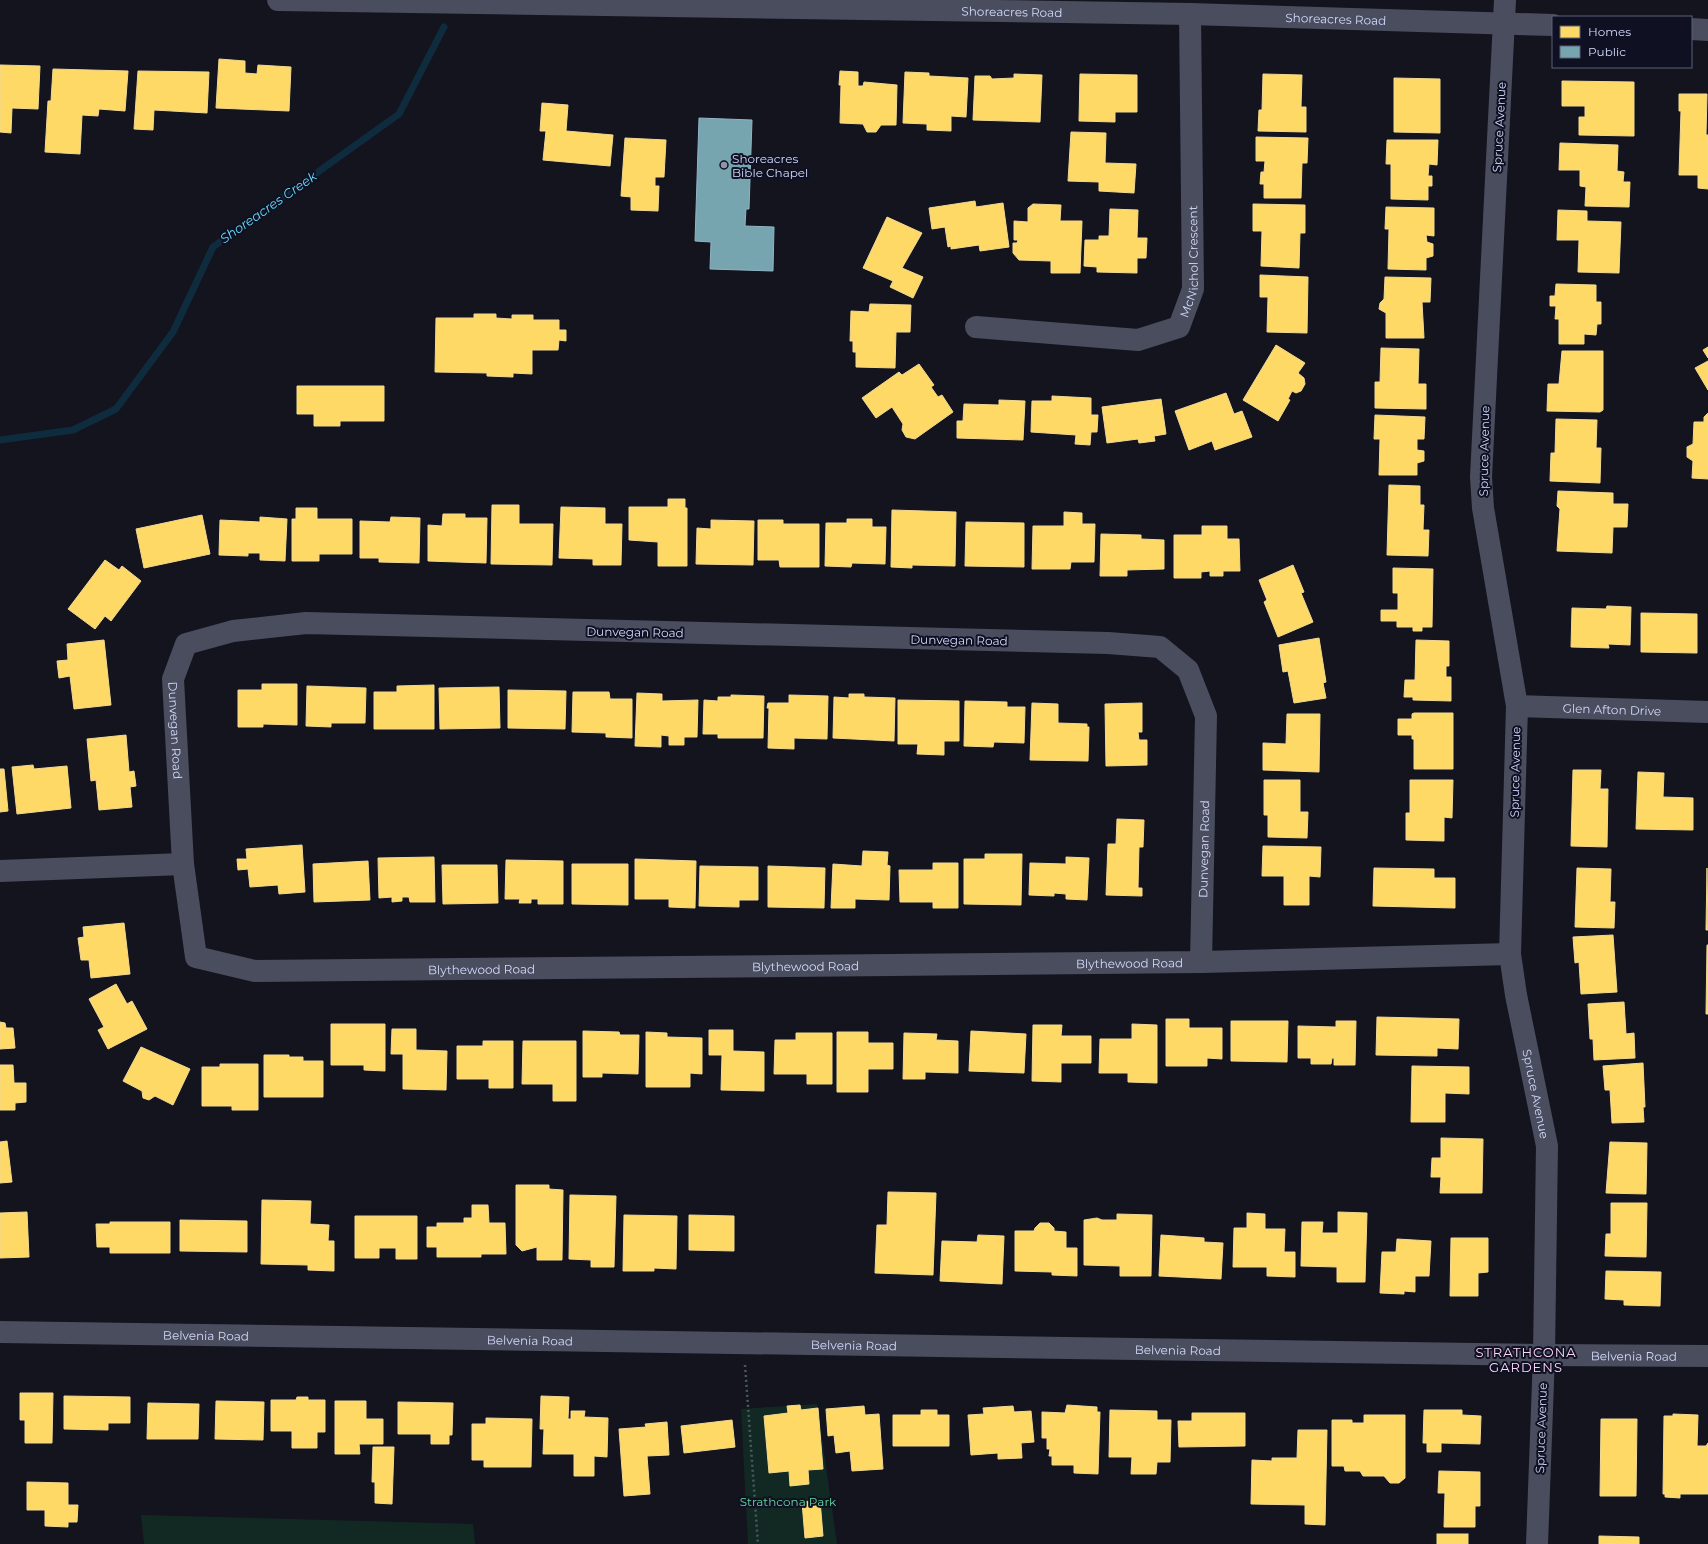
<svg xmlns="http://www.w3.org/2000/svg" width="1708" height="1544" viewBox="0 0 1708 1544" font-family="Montserrat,sans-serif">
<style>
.green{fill:#122923}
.homes{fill:#ffd966;stroke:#f2d993}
.public{fill:#76a5af;stroke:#92b4c6}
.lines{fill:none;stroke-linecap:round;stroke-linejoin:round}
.stream{stroke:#0f2c3e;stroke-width:7}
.path{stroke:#48595f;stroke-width:2.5;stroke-dasharray:2 3;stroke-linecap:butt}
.minor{stroke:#494d5e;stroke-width:22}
.poi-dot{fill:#9093ae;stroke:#0f1122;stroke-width:1.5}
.labels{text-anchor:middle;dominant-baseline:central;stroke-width:4;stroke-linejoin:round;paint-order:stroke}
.street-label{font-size:12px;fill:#d3d8fc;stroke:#0f1122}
.poi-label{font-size:12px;fill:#d3d8fc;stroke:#0f1122;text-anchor:start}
.park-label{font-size:12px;fill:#63d89e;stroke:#0f1122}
.water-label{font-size:13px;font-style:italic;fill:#67d7f6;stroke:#0f1122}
.neighbourhood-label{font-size:13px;letter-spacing:1px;fill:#fcd5f8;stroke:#0f1122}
</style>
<rect width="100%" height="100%" fill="#13141e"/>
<!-- green -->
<g class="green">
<path d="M817 1404 837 1544H748L741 1409Z"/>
<path d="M141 1515 473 1524 475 1544H144Z"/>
</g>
<!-- homes -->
<g class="homes">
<path d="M219 59 245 61V73L257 74 258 65 291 67 289 111 216 108Z"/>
<path d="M0 65 40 66 38 109 12 108 11 133 0 132Z"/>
<path d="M53 69 128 71 125 111 99 109 98 116 82 115 80 154 45 152 48 101H51Z"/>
<path d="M138 71 209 72 207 113 154 110 153 130 134 129Z"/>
<path d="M840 71 858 72V86H863L864 82 897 85 896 125H881L876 132H867L863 124 840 123 841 85H839Z"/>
<path d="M905 72 929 73V76L968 78 966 117 951 116V131L927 130V124L903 123Z"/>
<path d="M1014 74 1042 75 1040 122 973 120 975 76H990L992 79 1014 78Z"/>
<path d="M1080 74 1137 75V112H1115V122L1079 121Z"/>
<path d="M1263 74 1302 75 1301 107H1306V132L1258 131 1259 110H1262Z"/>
<path d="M1394 78 1440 79V133L1394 132Z"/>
<path d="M1562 81 1634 82V136L1579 135V117H1585V106H1562Z"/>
<path d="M1679 94H1707L1706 135H1708V189L1698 188V175H1679L1681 111H1679Z"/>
<path d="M542 103 568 105 566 131 613 135 610 166 543 160 546 131H540Z"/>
<path d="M1071 132 1106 133 1105 163 1136 164 1134 193 1099 191V182L1068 181Z"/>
<path d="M1256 137 1308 138 1307 163H1302L1301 198H1264V184H1260L1261 172H1264L1265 161H1256Z"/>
<path d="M625 138 666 140 664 177H655V186H659L658 211 631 210V197L621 196Z"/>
<path d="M1387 140H1438L1437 165 1429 164 1428 176H1432V186H1428V200L1391 199V164H1386Z"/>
<path d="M1560 143 1618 145 1617 171 1624 172 1623 182H1630L1629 207 1585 206 1586 187 1580 186V170H1559Z"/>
<path d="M975 201 976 207 1003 203 1009 247 980 251 979 245 951 249V246L948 247 945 227 932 229 929 208Z"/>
<path d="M1033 204 1061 205 1060 221H1082L1080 273H1051V261L1019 260 1013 253V243H1017L1018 240H1014V221L1028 222V208Z"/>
<path d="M1253 204 1305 205V233H1300L1299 268 1261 266 1262 231H1253Z"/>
<path d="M1386 207 1434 208V236L1426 235 1427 242 1433 244V256L1426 258V270L1388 269 1389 229H1385Z"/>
<path d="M1110 209 1138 210 1137 238H1147L1146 258H1137V273L1097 272V267L1084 266 1085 240H1099V236H1109Z"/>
<path d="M1558 210 1587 211V221L1621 222 1619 273 1578 272 1579 240H1557Z"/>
<path d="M887 217 922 233 902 268 923 277 913 298 890 287 893 281 863 268Z"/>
<path d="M1260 275 1308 277 1307 333 1267 332 1268 297H1260Z"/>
<path d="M1385 277 1431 278 1430 302H1422L1424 338H1386V313L1379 309 1380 303 1384 299Z"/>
<path d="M1556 284 1596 285V302H1601V324H1597L1596 335 1584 334V344H1559V319H1555L1556 306H1550V296H1555Z"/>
<path d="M870 304 911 305 910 332H896L895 368 856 367V352H853V341H850L851 311 869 312Z"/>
<path d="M474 314H496V318L512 319V315H533V320H559V330H566V341L559 340 558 350H532V374L513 373V377L487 376V373L435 372 436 318H474Z"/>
<path d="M1276 345 1305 363 1298 373 1304 378 1305 384 1301 391 1296 393 1292 391 1288 399 1290 400 1278 421 1243 400Z"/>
<path d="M1708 347V358L1703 350Z"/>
<path d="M1381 348 1419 349 1418 384H1426V409L1375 408V382H1380Z"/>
<path d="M1562 351H1603V410L1600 412 1547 411 1548 384H1559Z"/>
<path d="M1708 361V390L1695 368Z"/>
<path d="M919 364 934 385 931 387 938 397 942 395 953 412 915 439 906 437 902 430 903 424 892 407 876 418 862 398 899 372 902 375Z"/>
<path d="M297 386H384V421H340V426H314V414H297Z"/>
<path d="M1226 393 1234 414 1242 411 1252 437 1215 450 1212 441 1189 450 1175 411Z"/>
<path d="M1052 396 1091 398V415H1098L1097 432H1091L1090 445 1075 444 1076 435 1031 432 1032 401H1052Z"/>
<path d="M1161 399 1166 434 1154 436 1155 441 1139 443 1138 439 1107 443 1102 407Z"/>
<path d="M999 400 1025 401 1023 440 957 438V421H963L964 404 999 405Z"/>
<path d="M1708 413V479L1692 478 1693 461 1687 457V447L1693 444 1694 422H1704V417Z"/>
<path d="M1375 415 1425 417 1424 439H1417V450L1424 451V461L1417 463V475H1379L1380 439H1374Z"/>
<path d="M1556 419 1597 420 1596 448H1601L1600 483 1550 481 1551 453H1555Z"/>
<path d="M1389 485 1420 486V505H1424L1423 530H1429L1428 556 1387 555Z"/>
<path d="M1558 491 1613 493V504H1628L1627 527H1613L1612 553 1557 551 1560 509 1557 506Z"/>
<path d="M668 499H685V508H687V566H658V542L629 540V507H668Z"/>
<path d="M492 505H519V524H553L552 565 491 564Z"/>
<path d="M561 507 605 508V524H622L621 565H593V559L559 558Z"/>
<path d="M296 508H317V519H352V554H319V561H292V519H296Z"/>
<path d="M892 510 956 512 955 566 912 565V568L891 567Z"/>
<path d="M1064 512 1082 513V524H1095L1094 562H1071L1070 569H1032L1033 526H1064Z"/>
<path d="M443 514H465V518H487L486 563 428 561V525L442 526Z"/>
<path d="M202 515 210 554 144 568 136 529Z"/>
<path d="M260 517 287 519 285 561 260 560V553H248V556L219 555 220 520 260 522Z"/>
<path d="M391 517 420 518 419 563 379 562V558H360V521L390 522Z"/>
<path d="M847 519H872V527H886L885 564 852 563 851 567 825 566 826 523H847Z"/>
<path d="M711 520 754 521 753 565 696 564 697 528 711 529Z"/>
<path d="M758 520H783V524H819V567H780L779 560H758Z"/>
<path d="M966 522 1024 523V567L965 566Z"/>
<path d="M1202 526H1227V539H1239L1240 571H1223V576H1210V571L1201 572V578H1174V535H1202Z"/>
<path d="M1101 534 1141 535V539L1164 540V569L1127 570V576H1100Z"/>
<path d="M105 560 119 570 122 566 141 581 111 621 105 616 95 629 68 609Z"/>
<path d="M1293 565 1304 592 1301 593 1313 622 1278 637 1264 602 1267 600 1259 580Z"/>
<path d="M1393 568 1433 569 1432 627H1422V631H1413V627H1397V621H1381V610H1398V593H1393Z"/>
<path d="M1607 606 1631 607 1630 645 1608 644 1609 648 1571 647 1572 608 1606 609Z"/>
<path d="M1641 613 1697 614V653L1641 652Z"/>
<path d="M1319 638 1326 682 1323 683 1326 698 1294 703 1288 671 1283 672 1279 645Z"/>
<path d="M104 640 111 705 74 709 70 676 59 678 57 661 68 660 67 644Z"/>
<path d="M1416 640 1449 641V666H1446V677H1451V701L1413 700V697H1404L1405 680H1415Z"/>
<path d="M262 684H297V725L263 724V727H238V690H262Z"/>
<path d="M434 685V729H374V692H397V686Z"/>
<path d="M307 686 366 688 365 723H331V727L306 726Z"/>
<path d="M499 687 500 728 440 729 439 688Z"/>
<path d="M508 690 566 691 565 729 508 728Z"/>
<path d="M573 692H609L610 699H632V738L606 737V733L572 732Z"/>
<path d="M637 693 662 694V701L698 700 697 737H684V745H669V736L661 735V747L635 746Z"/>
<path d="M849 694H864V697L895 698 894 741 833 738 834 697 849 698Z"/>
<path d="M731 695 764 696 763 738H718V734H703L704 700 718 701V697H731Z"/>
<path d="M789 695 828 696 827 739 794 738V749L768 748 769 708H767L768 703H789Z"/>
<path d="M898 700 959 701V741H944V755L917 754 918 744H898Z"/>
<path d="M965 701 1007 702V707H1025L1024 743 994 742 993 747 964 746Z"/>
<path d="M1032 703 1058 704V723L1087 724V727H1089L1088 761 1030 760Z"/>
<path d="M1142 703V732H1138L1139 740H1147V765L1106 766 1105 704Z"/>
<path d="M1414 713H1453V769H1414V739H1412V735H1398V719H1412V714Z"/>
<path d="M1287 714H1320L1319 772 1263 770V743L1286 744Z"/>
<path d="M126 735 129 772 134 771 136 786 130 787 132 807 99 810 96 780 91 781 87 739Z"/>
<path d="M33 765 34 769 67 766 71 808 17 814 12 767Z"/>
<path d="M0 769H4L8 811 0 812Z"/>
<path d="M1573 770H1601L1600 789H1608L1607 847 1571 846Z"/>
<path d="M1638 772 1664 773 1663 797 1693 798V830L1636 829Z"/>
<path d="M1264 780H1300V812H1308L1307 838 1268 837V815H1264Z"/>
<path d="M1410 780H1453L1452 818 1444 817V841L1406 840V813H1410Z"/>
<path d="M1117 819 1144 820 1143 847H1139L1138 888H1142V896L1106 895 1108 844H1116Z"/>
<path d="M302 845 305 892 279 894 278 885 250 887 248 869 238 870 237 859H247L246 849Z"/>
<path d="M1263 846 1321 847 1320 877 1309 876V905H1284V876H1262Z"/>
<path d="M863 851 888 852 887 865 890 866 889 900 855 899V908H831L833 864 862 866Z"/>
<path d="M985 854H1022L1021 905 964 904V859H985Z"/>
<path d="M434 857 435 902H410L409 897H402V901L392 902V897L379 898 378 858Z"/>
<path d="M1066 857 1089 858 1087 900 1066 899V894L1054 893V896L1029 895 1030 863 1066 864Z"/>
<path d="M635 859 696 861 695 908 669 907V899H635Z"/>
<path d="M506 860 563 861V904H538V899H531V903H519L520 899H505Z"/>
<path d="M368 861 370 900 314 902 313 864Z"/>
<path d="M933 863H958V908H933V902H900L899 870H933Z"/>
<path d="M572 864H628V905L572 904Z"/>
<path d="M442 865H497L498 903 443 904Z"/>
<path d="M700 866 758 867V900H739V907L699 906Z"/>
<path d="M768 866 825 868 824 908 768 907Z"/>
<path d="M1374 868 1434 869V878H1455V908L1373 906Z"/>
<path d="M1577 868 1611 869 1610 902H1615L1614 928 1575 927Z"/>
<path d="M1707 868 1708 930H1706Z"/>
<path d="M124 923 130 974 91 978 89 960H81L78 938 84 937 83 927Z"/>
<path d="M1613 935 1617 992 1581 994 1579 962 1575 963 1573 937Z"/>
<path d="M1707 945H1708V1014H1706Z"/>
<path d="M116 984 127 1004 132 1001 147 1029 108 1049 98 1030 104 1027 89 999Z"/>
<path d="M1624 1002 1626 1034 1634 1033 1635 1058 1594 1060 1593 1039H1590L1588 1004Z"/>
<path d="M1377 1017 1459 1019 1458 1049 1437 1048V1056L1376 1055Z"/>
<path d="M1166 1019H1189V1028H1222V1059L1207 1058V1066H1166Z"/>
<path d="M1231 1021H1288L1287 1062 1231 1061Z"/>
<path d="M1336 1021H1356L1355 1065H1334V1058H1332L1331 1064H1311V1058H1298V1026L1336 1027Z"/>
<path d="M0 1022 5 1023 6 1028H13L15 1048 0 1049Z"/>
<path d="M331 1024H385V1071L364 1070V1065H331Z"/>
<path d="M1132 1024 1157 1025V1083L1128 1082V1073H1099L1100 1039H1132Z"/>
<path d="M1033 1025H1062L1061 1036H1091V1063H1061V1082L1032 1081Z"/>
<path d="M392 1029H416V1050L447 1051 446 1090 403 1089V1054H391Z"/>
<path d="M709 1030H733V1051L764 1052V1091L721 1090 722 1055H709Z"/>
<path d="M583 1031 619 1032 620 1035H639L638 1074 602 1073V1077H583Z"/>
<path d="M971 1031 1026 1034 1024 1073 969 1071Z"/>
<path d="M646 1032 667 1033V1037L702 1038V1074L690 1073V1087H646Z"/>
<path d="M837 1032H868V1043H893V1069H868V1092H837Z"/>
<path d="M796 1033H832V1084H807V1074H774L775 1040H796Z"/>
<path d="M904 1033 937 1034 936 1040 958 1041V1073L925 1072V1079H903Z"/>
<path d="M483 1041H513V1088H489V1079H457V1046H483Z"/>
<path d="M523 1041H576V1101H553V1084H522Z"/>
<path d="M141 1047 190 1069 173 1105 155 1096 149 1100 143 1098 142 1091 123 1081Z"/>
<path d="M264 1055H289V1057H303V1061H323V1097H264Z"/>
<path d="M1643 1063 1645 1107H1643L1644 1122 1612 1123 1610 1090H1605L1603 1066Z"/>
<path d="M220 1064H258V1110H232V1106H202V1067H220Z"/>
<path d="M0 1065H13L14 1083H26V1102L15 1103V1110H0Z"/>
<path d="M1412 1066 1469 1067V1094L1445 1093V1122H1411Z"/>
<path d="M1441 1138 1483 1139 1482 1193H1440L1441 1177H1431L1432 1158H1441Z"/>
<path d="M7 1141 12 1182 0 1183V1142Z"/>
<path d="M1610 1142 1647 1143 1646 1194 1606 1193Z"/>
<path d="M516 1185H549V1189L563 1190 562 1260H537V1247L522 1251 516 1245Z"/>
<path d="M888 1192 936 1193 933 1275 875 1273 877 1225H887Z"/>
<path d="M570 1195 616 1196 614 1267H591V1260L569 1259Z"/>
<path d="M262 1200 311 1201 310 1224 329 1225 328 1241H334V1271L308 1270V1265L261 1264Z"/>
<path d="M1611 1203H1647L1646 1257 1605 1256 1606 1234H1611Z"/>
<path d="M472 1205H488L489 1223H505L506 1254H481V1257H437V1247H427V1227H437V1223H464V1218H472Z"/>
<path d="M27 1212 29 1257 0 1258V1213Z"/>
<path d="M1338 1212 1367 1213 1365 1282H1337V1267L1301 1266 1302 1222H1323L1322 1233H1338Z"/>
<path d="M1247 1213 1265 1214V1229H1285L1284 1252H1295V1277L1267 1276V1267H1233L1234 1228H1247Z"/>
<path d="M1117 1214 1152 1215 1151 1276H1120V1266L1084 1265V1220L1097 1218 1102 1220H1117Z"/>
<path d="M624 1215 677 1216 676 1269 654 1268V1271H623Z"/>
<path d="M689 1215 734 1216V1251L689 1250Z"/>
<path d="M355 1216H417V1259H396V1248H379V1258H355Z"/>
<path d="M180 1220 247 1221V1252L180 1251Z"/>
<path d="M110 1222H170V1253H110V1247H97L96 1224H110Z"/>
<path d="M1040 1223H1049L1054 1228V1231L1066 1232V1248H1077V1276L1052 1275V1272L1015 1271V1231H1034L1035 1228Z"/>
<path d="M978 1235 1004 1236 1002 1284 940 1281 942 1241 977 1242Z"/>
<path d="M1161 1235 1204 1238V1242L1223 1243 1221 1279 1159 1276Z"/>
<path d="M1451 1238H1488V1272L1478 1273V1296H1450Z"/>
<path d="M1397 1239 1431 1241 1429 1276H1415V1292L1404 1291V1294L1380 1293 1382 1252H1396Z"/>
<path d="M1606 1271 1661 1272 1660 1306 1624 1305V1300L1605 1299Z"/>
<path d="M20 1393H53L52 1443H25V1420H20Z"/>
<path d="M64 1396 130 1397V1423H108V1430L64 1429Z"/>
<path d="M541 1396 569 1397 568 1419H571V1411H585L584 1417 608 1418 607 1457 594 1456V1476H574V1454H543L544 1429H540Z"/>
<path d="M297 1397H308V1400H325V1432H317V1448H292V1431H271V1400H296Z"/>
<path d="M216 1401 264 1402 263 1440 215 1439Z"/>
<path d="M335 1401H366V1419H383V1444H359L360 1454H335Z"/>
<path d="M398 1402 453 1403 452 1435H449V1444H431V1434H398Z"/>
<path d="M148 1403 199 1404 198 1439H147Z"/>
<path d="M800 1405 801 1410 818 1408 823 1469 808 1470 809 1484 790 1486 789 1471 769 1473 764 1416 788 1413 787 1406Z"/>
<path d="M1067 1405 1097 1407V1412H1100L1098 1474 1074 1473V1465H1052V1456H1049L1050 1449H1047V1438H1042V1412L1065 1413Z"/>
<path d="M864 1406 865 1415 879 1414 883 1469 852 1471 850 1451 836 1453 834 1435 828 1436 826 1409Z"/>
<path d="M1013 1406 1014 1412 1031 1411 1034 1442 1021 1443 1022 1458 998 1459V1453L971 1455 968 1415 984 1414 983 1408Z"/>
<path d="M921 1410H937V1415H949V1446H893V1415H921Z"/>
<path d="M1110 1410 1157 1411V1420H1171L1170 1462H1157L1156 1474H1131L1132 1457H1109Z"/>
<path d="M1424 1410H1462V1415L1481 1416 1480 1444 1441 1443V1452H1427V1443H1423Z"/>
<path d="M1192 1413H1245V1446L1179 1447 1178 1421H1192Z"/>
<path d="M1673 1414 1698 1415 1697 1446H1706L1708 1443V1494H1680V1498L1665 1497V1494H1663L1664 1416H1673Z"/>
<path d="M1364 1415H1405V1478L1399 1483H1390L1384 1476H1363L1360 1471H1345L1344 1466H1332V1420H1352V1423H1364Z"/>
<path d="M486 1418 532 1419 531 1467H484V1460H472V1424H486Z"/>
<path d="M1601 1419H1637L1636 1496H1600Z"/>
<path d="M732 1420 735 1447 684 1453 681 1426Z"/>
<path d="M667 1422 669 1455 647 1456 650 1494 624 1496 619 1429 646 1427 645 1424Z"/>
<path d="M1298 1430H1327L1325 1525 1305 1524V1505L1251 1504 1252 1460 1272 1461V1458H1297Z"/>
<path d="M373 1447H394L392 1504 375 1503V1482H372Z"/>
<path d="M1439 1471 1480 1472V1506H1475V1527H1444L1445 1493H1438Z"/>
<path d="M27 1482 68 1483V1505H78L77 1522H68V1527L45 1526V1510H27Z"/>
<path d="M820 1500 823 1536 805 1538 802 1502Z"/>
<rect x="1437" y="1534" width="31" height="10"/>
<path d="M1599 1536 1639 1537V1544H1599Z"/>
</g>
<!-- public -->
<path class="public" d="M699 118 752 120 749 209H746L745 226 774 227 773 271 710 269 711 242 695 241Z"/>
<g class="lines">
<!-- stream -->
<path class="stream" d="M0 440 73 430 116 409 173 332 213 247 399 114 444 27"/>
<!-- path -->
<path class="path" d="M745 1365 758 1544"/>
<!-- minor -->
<g class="minor">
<path id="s1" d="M278 0 1190 14 1553 25"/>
<path id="s2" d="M1505 0 1481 477 1483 508 1517 706 1510 954 1516 995 1547 1146 1544 1355 1537 1544"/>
<path d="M1691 29 1708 30"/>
<path id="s3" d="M976 327 1138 340 1179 327 1193 289 1190 14"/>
<path id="s4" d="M1517 706 1708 712"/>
<path d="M0 871 183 864"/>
<path id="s5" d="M1201 962 1206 716 1188 670 1160 647 1108 643 306 623 233 631 186 644 173 679 183 864 196 957 255 971 1201 962 1510 954"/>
<path id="s6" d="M0 1332 1544 1355 1708 1356"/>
</g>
</g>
<!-- markers -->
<circle class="poi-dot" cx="724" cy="165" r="4"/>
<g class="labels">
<!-- street labels -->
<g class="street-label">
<text stroke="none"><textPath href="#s1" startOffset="734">Shoreacres Road</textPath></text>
<text stroke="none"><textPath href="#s1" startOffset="1058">Shoreacres Road</textPath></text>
<text transform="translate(1499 127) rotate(-87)">Spruce Avenue</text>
<text stroke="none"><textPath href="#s3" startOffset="273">McNichol Crescent</textPath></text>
<text transform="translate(1484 451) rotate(-89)">Spruce Avenue</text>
<text transform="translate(635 632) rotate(1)">Dunvegan Road</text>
<text transform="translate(959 640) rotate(1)">Dunvegan Road</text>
<text stroke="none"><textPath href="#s4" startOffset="95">Glen Afton Drive</textPath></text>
<text stroke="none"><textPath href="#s5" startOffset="1397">Dunvegan Road</textPath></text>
<text transform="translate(1515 772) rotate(-89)">Spruce Avenue</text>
<text stroke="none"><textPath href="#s5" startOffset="113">Dunvegan Road</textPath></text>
<text stroke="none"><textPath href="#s5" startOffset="2560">Blythewood Road</textPath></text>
<text stroke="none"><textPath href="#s5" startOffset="2236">Blythewood Road</textPath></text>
<text stroke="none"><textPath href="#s5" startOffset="1912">Blythewood Road</textPath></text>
<text stroke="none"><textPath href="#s2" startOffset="1100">Spruce Avenue</textPath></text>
<text stroke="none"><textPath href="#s6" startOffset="206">Belvenia Road</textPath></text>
<text stroke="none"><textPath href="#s6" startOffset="530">Belvenia Road</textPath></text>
<text stroke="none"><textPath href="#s6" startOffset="854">Belvenia Road</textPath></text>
<text stroke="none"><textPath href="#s6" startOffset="1178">Belvenia Road</textPath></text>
<text stroke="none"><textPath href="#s6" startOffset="1634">Belvenia Road</textPath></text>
<text transform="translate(1541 1428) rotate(-88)">Spruce Avenue</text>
</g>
<!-- poi labels -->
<g class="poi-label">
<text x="732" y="158">Shoreacres<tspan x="732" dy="14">Bible Chapel</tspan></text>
</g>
<!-- park labels -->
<g class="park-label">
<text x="788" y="1501">Strathcona Park</text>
</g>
<!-- water labels -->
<g class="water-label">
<text transform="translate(268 207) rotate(-35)">Shoreacres Creek</text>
</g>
<!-- neighbourhood labels -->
<g class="neighbourhood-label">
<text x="1526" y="1352">STRATHCONA<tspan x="1526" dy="15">GARDENS</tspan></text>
</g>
</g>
<!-- legend -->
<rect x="1552" y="16" width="140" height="52" fill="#0f1122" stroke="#5d6179"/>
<rect x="1560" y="26" width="20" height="12" fill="#ffd966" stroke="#5d6179"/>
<text x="1588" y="36" font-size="12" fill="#d3d8fc">Homes</text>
<rect x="1560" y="46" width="20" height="12" fill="#76a5af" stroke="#5d6179"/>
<text x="1588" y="56" font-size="12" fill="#d3d8fc">Public</text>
</svg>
